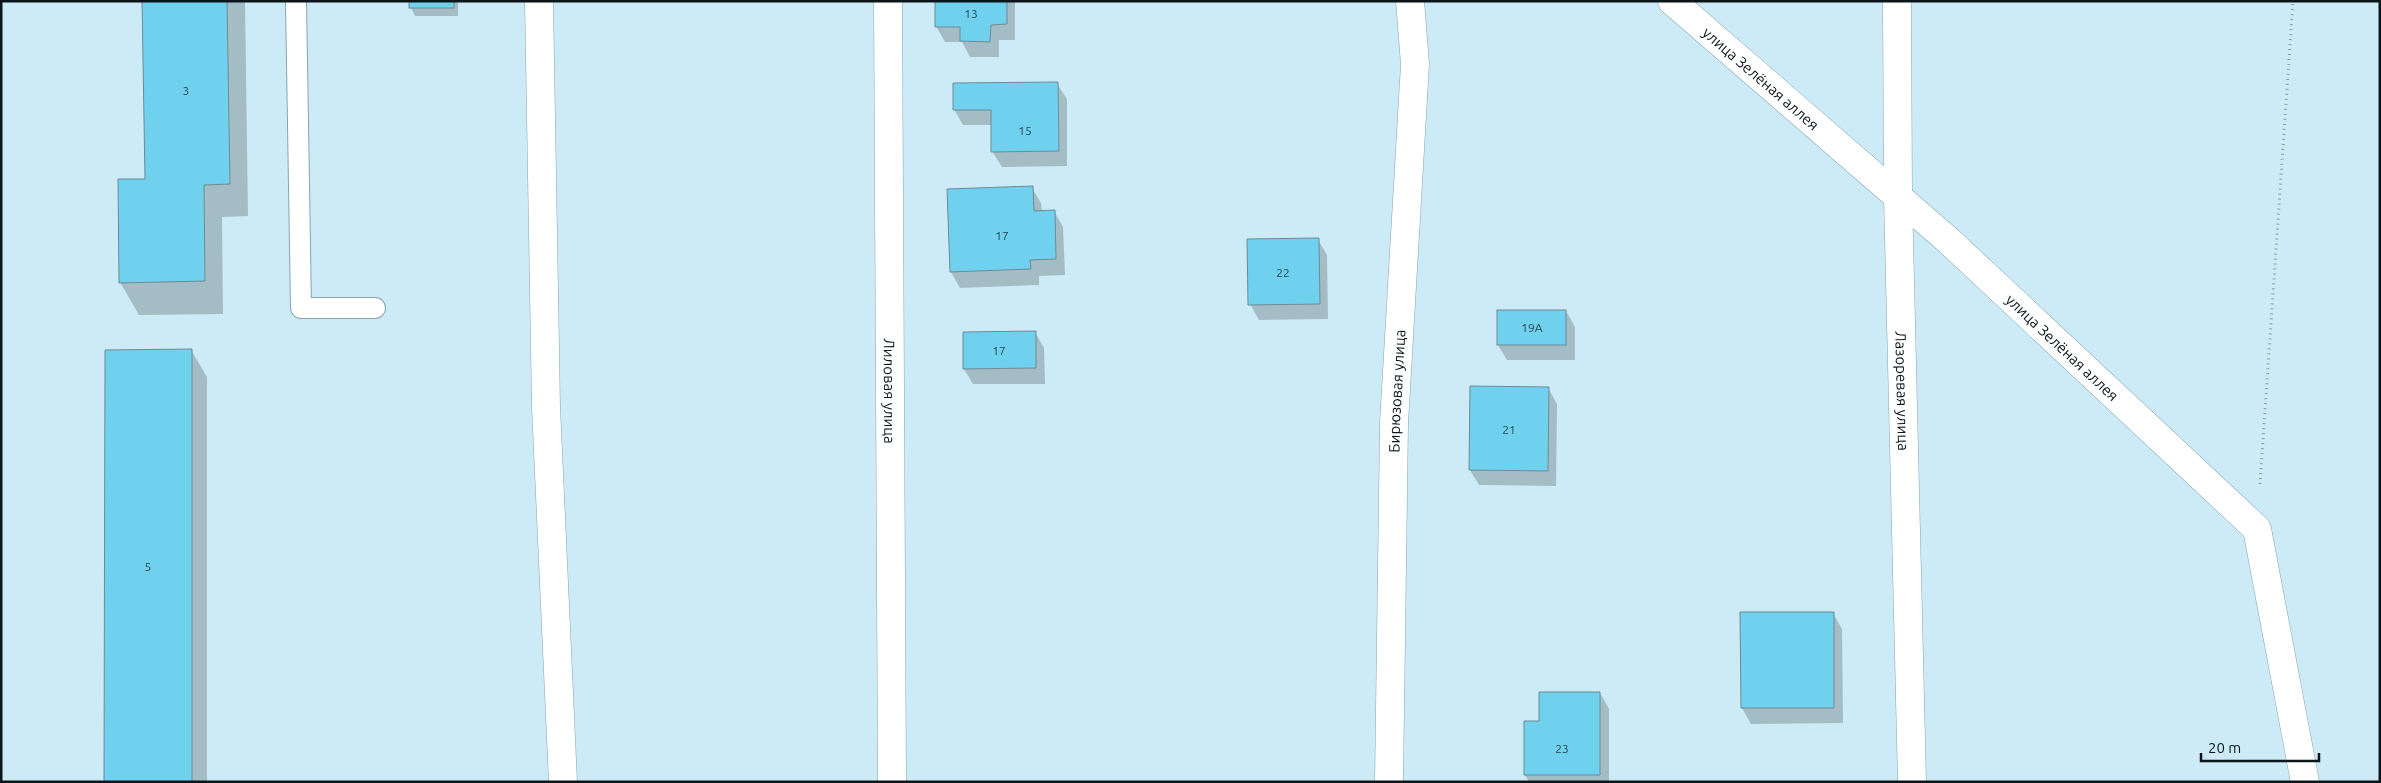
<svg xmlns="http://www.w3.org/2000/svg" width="2381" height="783" viewBox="0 0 2381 783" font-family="Ubuntu,sans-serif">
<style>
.shadow{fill:#0003}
.building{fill:#70d1ef;stroke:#6e8a94}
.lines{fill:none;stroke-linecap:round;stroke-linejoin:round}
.service-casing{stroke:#88a5af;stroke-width:22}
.minor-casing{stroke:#88a5af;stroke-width:29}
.path{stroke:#869da6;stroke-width:3;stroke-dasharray:1 4;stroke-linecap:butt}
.service{stroke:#fff;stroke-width:20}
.minor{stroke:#fff;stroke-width:28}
.labels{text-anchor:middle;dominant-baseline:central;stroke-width:4.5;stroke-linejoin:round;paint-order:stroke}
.number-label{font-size:12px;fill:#24454f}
.street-label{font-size:15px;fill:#0b161a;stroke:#cdebf6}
</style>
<rect width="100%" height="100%" fill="#cdebf6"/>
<!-- shadow -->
<g class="shadow">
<path d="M144 1H245L248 216 222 217 223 314 139 315 120 282 146 180Z"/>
<path d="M410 1H458V16H415L411 8Z"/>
<path d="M936 1H1015V40H999V57H970L962 42H945L936 26Z"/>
<path d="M1057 84 1067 99V166L1002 167 992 151V125H963L954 109Z"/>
<path d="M1032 188 1041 203 1042 212 1054 211 1063 227 1065 275 1039 276V285L960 288 951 272Z"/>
<path d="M1318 240 1327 255 1328 319 1259 320 1250 304Z"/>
<path d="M1566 311 1575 327V360H1507L1498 345Z"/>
<path d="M1035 332 1044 348 1045 384H973L964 369Z"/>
<path d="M191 350 207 377V782H106Z"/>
<path d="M1548 388 1557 404 1556 486 1479 485 1470 470Z"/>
<path d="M1833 613 1842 629 1843 723 1751 724 1742 708 1741 614Z"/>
<path d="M1600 693 1609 709V782H1529L1525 775 1540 722Z"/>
</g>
<!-- building -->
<g class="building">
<path d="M142 1H227L230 184 204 185 205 281 119 283 118 179H145Z"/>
<rect x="409" y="1" width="45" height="7"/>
<path d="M935 1H1007V24L991 25 990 42 960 41V27H935Z"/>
<path d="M1058 82 1059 151 991 152V110H953V83Z"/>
<path d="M1033 186 1034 211 1055 210 1056 259 1030 260 1031 269 950 272 947 189Z"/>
<path d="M1319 238 1320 304 1248 305 1247 239Z"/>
<rect x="1497" y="310" width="69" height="35"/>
<path d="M1036 331V368L963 369V332Z"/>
<path d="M192 349V782H104L105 350Z"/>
<path d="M1470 386 1549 387 1548 471 1469 470Z"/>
<path d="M1740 612H1834V708H1741Z"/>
<path d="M1539 692H1600V775H1524V721H1539Z"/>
</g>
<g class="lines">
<!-- service casing -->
<g class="service-casing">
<path id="service" d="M296 1 301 308H375"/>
</g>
<!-- minor casing -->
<g class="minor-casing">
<g id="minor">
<path d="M539 1 546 407 563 782"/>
<path id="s1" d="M888 1 892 782"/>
<path id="s2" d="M1672 1 1949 241 2257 529 2305 782"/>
<path id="s3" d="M1897 1 1898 197 1912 782"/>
<path id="s4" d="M1389 782 1394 423 1415 64 1410 1"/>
</g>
</g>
<!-- path -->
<path class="path" d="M2260 484 2293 1"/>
<!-- service -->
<use href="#service" class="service"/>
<!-- minor -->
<use href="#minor" class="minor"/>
</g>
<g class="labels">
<!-- number labels -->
<g class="number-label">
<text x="971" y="13">13</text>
<text x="186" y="90">3</text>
<text x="1025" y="130">15</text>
<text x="1002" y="235">17</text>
<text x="1283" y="272">22</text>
<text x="1532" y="327">19А</text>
<text x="999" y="350">17</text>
<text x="1509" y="429">21</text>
<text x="148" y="566">5</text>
<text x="1562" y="748">23</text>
</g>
<!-- street labels -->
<g class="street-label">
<text stroke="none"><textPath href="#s2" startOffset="118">улица Зелёная аллея</textPath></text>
<text stroke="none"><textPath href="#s2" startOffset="522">улица Зелёная аллея</textPath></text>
<text stroke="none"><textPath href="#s4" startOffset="391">Бирюзовая улица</textPath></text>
<text stroke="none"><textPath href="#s1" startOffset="390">Лиловая улица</textPath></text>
<text stroke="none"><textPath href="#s3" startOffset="390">Лазоревая улица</textPath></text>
</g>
</g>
<!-- border -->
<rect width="2381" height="783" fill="none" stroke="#0b161a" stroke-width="5"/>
<!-- scale -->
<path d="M2201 753v8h118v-8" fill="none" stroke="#0b161a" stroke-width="2.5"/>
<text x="2208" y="753" font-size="15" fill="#0b161a" stroke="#cdebf6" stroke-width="4" paint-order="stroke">20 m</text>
</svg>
